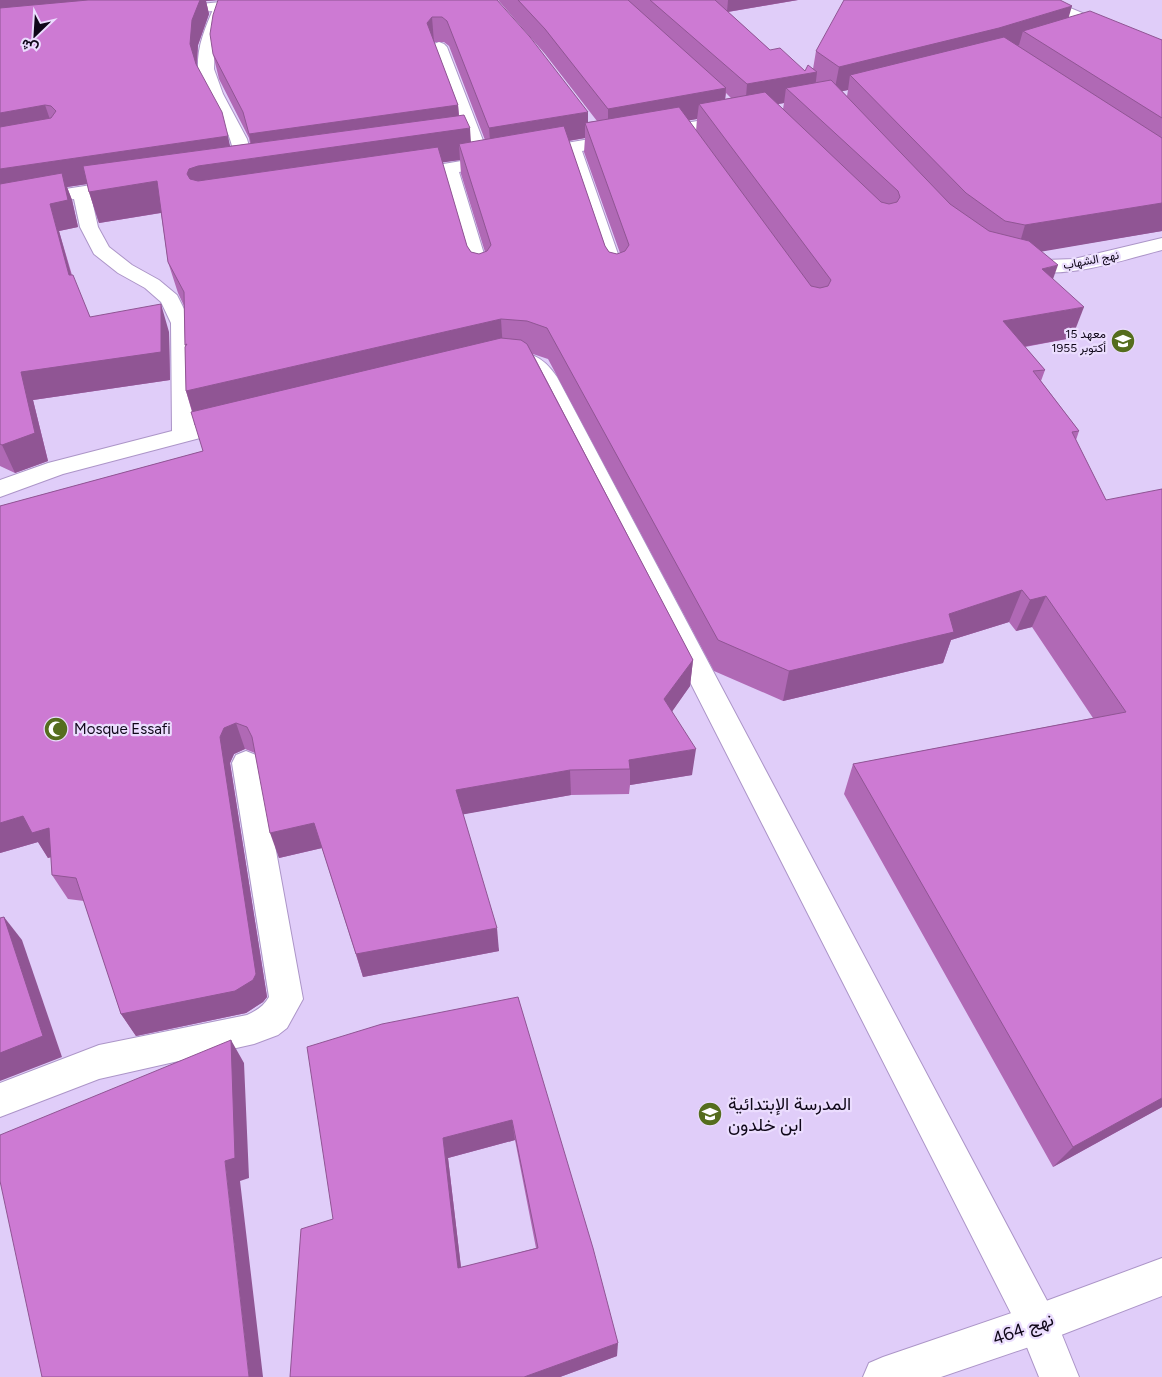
<svg xmlns="http://www.w3.org/2000/svg" width="1162" height="1377" viewBox="0 0 1162 1377" font-family="Figtree,Vazirmatn,sans-serif">
<style>
.lines{fill:none;stroke-linecap:round;stroke-linejoin:round}
.minor-casing{stroke:#ac95c8;stroke-width:2}
.tertiary-casing{stroke:#ac95c8;stroke-width:2}
.secondary-casing{stroke:#ac95c8;stroke-width:2}
.minor{fill:#fff;fill-rule:evenodd}
.tertiary{fill:#fff;fill-rule:evenodd}
.secondary{fill:#fff;fill-rule:evenodd}
.wall{fill:#b069b5;fill-rule:evenodd}
.shaded-wall{fill:#905594}
.building{fill:#cd7ad3;stroke:#905594;fill-rule:evenodd}
.labels{text-anchor:middle;dominant-baseline:central;stroke-width:4.5;stroke-linejoin:round;paint-order:stroke}
.far-street-label{font-size:12px;fill:#0f0719;stroke:#ebddfe}
.far-poi-label{font-size:12px;fill:#0f0719;stroke:#ebddfe;text-anchor:end}
.poi-label{font-size:15px;fill:#0f0719;stroke:#ebddfe;text-anchor:start}
.near-poi-label{font-size:18px;fill:#0f0719;stroke:#ebddfe;text-anchor:start}
.near-street-label{font-size:18px;fill:#0f0719;stroke:#ebddfe}
</style>
<rect width="100%" height="100%" fill="#e0cdf9"/>
<g class="lines">
<!-- minor casing -->
<g class="minor-casing">
<g id="minor">
<path d="M221 3 226 4 228 7 215 45 214 69 223 94 247 139 255 168 252 172 246 173 240 172 237 168C234 157 233 145 228 134 218 113 199 92 198 67 197 46 206 26 214 7L216 4Z"/>
<path d="M439 42 444 44 447 47 489 156 733 115 739 116 741 120 739 124 733 125 582 151 626 277 623 281 616 283 609 281 606 277 565 154 459 172 491 277 488 281 481 283 474 281 471 277 442 175 408 180 402 179 399 175 402 171 408 170 473 159 431 47 434 44Z"/>
<path d="M124 180 130 181 133 185 130 189 91 196 98 227 109 247 132 265 159 280 177 295 191 323 194 425 234 415 242 417 245 422 242 427 63 474 0 497V480L48 463 172 431 171 323 161 302 145 288 118 273 94 254 80 227 74 199 0 211V199Z"/>
<path d="M1162 238V250C1115 262 1063 281 1014 269L1011 265 1014 261 1074 259Z"/>
<path d="M504 352C530 352 542 355 557 377L1052 1310 1079 1377H1039L1022 1335 535 377 521 365 496 363 493 358 496 353Z"/>
<path d="M246 751 256 755 260 763 303 999 287 1028 278 1035 254 1044 99 1079 0 1117V1083L99 1045 247 1015C256 1011 264 1006 269 997L232 763 236 755Z"/>
</g>
</g>
<!-- tertiary casing -->
<g class="tertiary-casing">
<g id="tertiary">
<path d="M241 0H295L293 3 288 4 170 15 165 14 163 11 165 8 170 7Z"/>
<path d="M1162 1258V1296L1038 1344 941 1377H863L869 1363 883 1357 1038 1304Z"/>
</g>
</g>
<!-- secondary casing -->
<g class="secondary-casing">
<path id="secondary" d="M1031 0H1051L1162 46V57L1033 3Z"/>
</g>
<!-- minor -->
<use href="#minor" class="minor"/>
<!-- tertiary -->
<use href="#tertiary" class="tertiary"/>
<!-- secondary -->
<use href="#secondary" class="secondary"/>
</g>
<!-- wall -->
<g class="wall">
<path d="M0 0H497L588 122 597 121 545 54 498 0H798L728 12 770 50 805 71 813 69 816 51 1069 17 1162 40V231L1041 251 1053 279 1072 338 1025 347 1045 370 1041 381 1079 431 1076 440 1106 500 1162 1107 1053 1167 844 794 853 764 1093 718 1032 627 1016 631 1009 622 951 640 943 663 783 701 714 671 548 359 533 354 693 660 690 686 672 711 692 775 630 785 629 794 571 795 463 814 499 951 363 977 322 848 279 858 255 753 245 749 234 754 230 763 267 997 263 1002 246 1013 136 1036 121 1014 84 901 68 899 52 875 51 857 48 858 38 842 0 853V506L203 451 192 412 186 391 184 306 178 293 168 262 161 213 99 223 89 192 87 184 67 187 72 200 78 227 59 231 72 275 90 317 169 332 170 380 33 400 48 461 15 473 0 466ZM218 0 213 54 219 79 249 138 250 144 230 146 197 66 198 45 209 14 206 1ZM434 42H444L449 46 485 140 471 142 459 116 458 105ZM848 90 847 96 842 91ZM726 93 731 98 725 99ZM784 103 783 109 778 104ZM697 119 696 131 689 120ZM585 138 584 152 620 253 617 254 609 252 605 246 569 141ZM460 160 461 174 485 252 479 254 471 252 467 246 442 162Z"/>
<path d="M518 997 617 1356 560 1377H290L333 1219ZM515 1140 536 1248 461 1268 448 1158Z"/>
</g>
<!-- shaded-wall -->
<g class="shaded-wall">
<path d="M0 0H221L206 1 209 14 198 45 196 70 190 44 0 21Z"/>
<path d="M728 0H798L727 12Z"/>
<path d="M1072 6 1065 30 1023 31 1019 45 992 53 850 75 848 90 834 93 839 67Z"/>
<path d="M432 17 434 42 427 23Z"/>
<path d="M817 72 814 98 786 88 784 103 745 110 747 84Z"/>
<path d="M726 88 724 114 699 104 697 119 608 135V109Z"/>
<path d="M45 105 54 131 0 141V113Z"/>
<path d="M458 105 460 129 470 128 472 158 459 144 460 160 206 196 197 199 187 174 189 169 67 187 72 200 78 227 59 231 79 303 69 275 50 204 0 198V169L228 136 233 161 254 158 249 134Z"/>
<path d="M588 112V131L585 123V138L491 154 489 128Z"/>
<path d="M157 181 166 212 99 223 89 192Z"/>
<path d="M1162 203V231L1016 256 1025 225Z"/>
<path d="M1058 265 1047 296 1042 269Z"/>
<path d="M161 304 169 332 170 380 33 400 48 461 15 473 2 445 21 372Z"/>
<path d="M1084 307 1072 338 993 352 1003 321Z"/>
<path d="M501 319 503 350 196 423 186 391Z"/>
<path d="M1022 590 1009 622 951 640 943 663 783 701 789 671 949 614Z"/>
<path d="M1046 596 1032 627 1016 631 1030 600Z"/>
<path d="M693 660 690 686 662 726 664 699Z"/>
<path d="M236 723 245 749 234 754 230 763 267 997 263 1002 246 1013 136 1036 121 1014 220 737 224 728Z"/>
<path d="M696 749 692 775 630 785V769L629 760Z"/>
<path d="M570 770 571 795 460 815 456 790Z"/>
<path d="M23 816 49 828 65 853 48 858 38 842 0 853V823Z"/>
<path d="M314 823 322 848 279 858 270 833Z"/>
<path d="M4 917 22 940 62 1057 0 1081V1053Z"/>
<path d="M497 928 499 951 363 977 356 954Z"/>
<path d="M231 1040 244 1063 249 1178 240 1181 263 1377H249L225 1161Z"/>
<path d="M1162 1098V1107L1053 1167 1073 1147Z"/>
<path d="M512 1120 515 1140 448 1158 463 1284 458 1268 443 1138Z"/>
<path d="M618 1343 617 1356 560 1377H524Z"/>
</g>
<!-- building -->
<g class="building">
<path d="M88 0H200L192 20 190 44 196 64 222 112 228 136 0 169V127L51 118 56 111 51 106 45 105 0 113V8Z"/>
<path d="M218 0H497L530 37 588 112 489 128 447 21 442 17H432L427 23 458 105 249 134 243 112 213 54 210 34 213 15Z"/>
<path d="M518 0H628L726 88 608 109 545 29Z"/>
<path d="M650 0H715L770 50 780 48 805 71 808 65 817 72 747 84Z"/>
<path d="M844 0H1060L1072 6 999 28 839 67 816 51Z"/>
<path d="M1090 11 1162 40V118L1023 31Z"/>
<path d="M1004 37 1162 138V203L1025 225 1005 221 966 193 850 75Z"/>
<path d="M831 80 950 204 989 231 1029 241 1058 265 1042 269 1084 307 1003 321 1045 370 1033 371 1079 431 1072 432 1106 500 1162 489V1098L1073 1147 853 764 1126 712 1046 596 1030 600 1022 590 949 614 954 632 789 671 718 640 547 328 527 321 501 319 186 391 185 347 187 344 185 345 184 292 168 262 157 181 89 192 83 166 464 115 470 128 198 166 189 169 187 174 190 179 198 181 438 147 467 246 471 252 479 254 487 251 491 245 459 144 564 126 605 246 609 252 617 254 625 251 629 245 585 123 679 107 811 286 820 288 828 286 831 280 699 104 765 92 881 202 889 204 897 202 900 197 898 191 786 88Z"/>
<path d="M62 173 68 200 50 204 69 275H73L90 317 161 304V352L21 372 35 433 2 445 0 444V184Z"/>
<path d="M501 338 521 340 527 344 693 660 664 699 696 749 629 760 630 769 570 770 456 790 497 928 356 954 314 823 270 833 252 737 247 727 236 723 224 728 220 737 256 974 253 980 235 991 121 1014 76 878 52 875 49 828 32 833 23 816 0 823V506L203 451 191 412Z"/>
<path d="M4 917 43 1036 0 1053V918Z"/>
<path d="M518 997 593 1248 618 1343 524 1377H290L301 1229 333 1219 307 1047 382 1024ZM512 1120 538 1248 458 1268 443 1138Z"/>
<path d="M231 1040 235 1158 225 1161 249 1377H42L0 1181V1135Z"/>
</g>
<!-- icons -->
<defs>
<g id="university-disc" transform="scale(1.25)"><circle r="9.5" fill="#556d1e" stroke="#ebddfe"/><path d="M0-5L7-2L0 1L-7-2ZM-4 1L0 2.5L4 1V4Q0 6-4 4Z" fill="#fff"/></g>
<g id="mosque-disc" transform="scale(1.25)"><circle r="9.5" fill="#556d1e" stroke="#ebddfe"/><path d="M3.5-4.9A6 6 0 1 0 3.5 4.9A5 5 0 1 1 3.5-4.9Z" fill="#fff"/></g>
<g id="school-disc" transform="scale(1.25)"><circle r="9.5" fill="#556d1e" stroke="#ebddfe"/><path d="M0-5L7-2L0 1L-7-2ZM-4 1L0 2.5L4 1V4Q0 6-4 4Z" fill="#fff"/></g>
</defs>
<g fill-rule="evenodd">
<use href="#university-disc" x="1123" y="341"/>
<use href="#mosque-disc" x="56" y="729"/>
<use href="#school-disc" x="710" y="1114"/>
</g>
<g class="labels">
<!-- far-street labels -->
<g class="far-street-label">
<text transform="translate(1091 260) rotate(-11)">نهج الشهاب</text>
</g>
<!-- far-poi labels -->
<g class="far-poi-label">
<text x="1106" y="334">معهد 15<tspan x="1106" dy="14">أكتوبر 1955</tspan></text>
</g>
<!-- poi labels -->
<g class="poi-label">
<text x="74" y="729">Mosque Essafi</text>
</g>
<!-- near-poi labels -->
<g class="near-poi-label">
<text x="728" y="1104">المدرسة الإبتدائية<tspan x="728" dy="21">ابن خلدون</tspan></text>
</g>
<!-- near-street labels -->
<g class="near-street-label">
<text transform="translate(1023 1329) rotate(-19)">نهج 464</text>
</g>
</g>
<!-- north arrow -->
<g transform="translate(35 35) rotate(205)" stroke="#ebddfe" stroke-width="4" paint-order="stroke">
<path d="M0-4L9 19L0 12L-9 19Z" fill="#0f0719"/>
<text y="-8" font-size="14" font-weight="bold" text-anchor="middle" fill="#0f0719">ش</text>
</g>
</svg>
